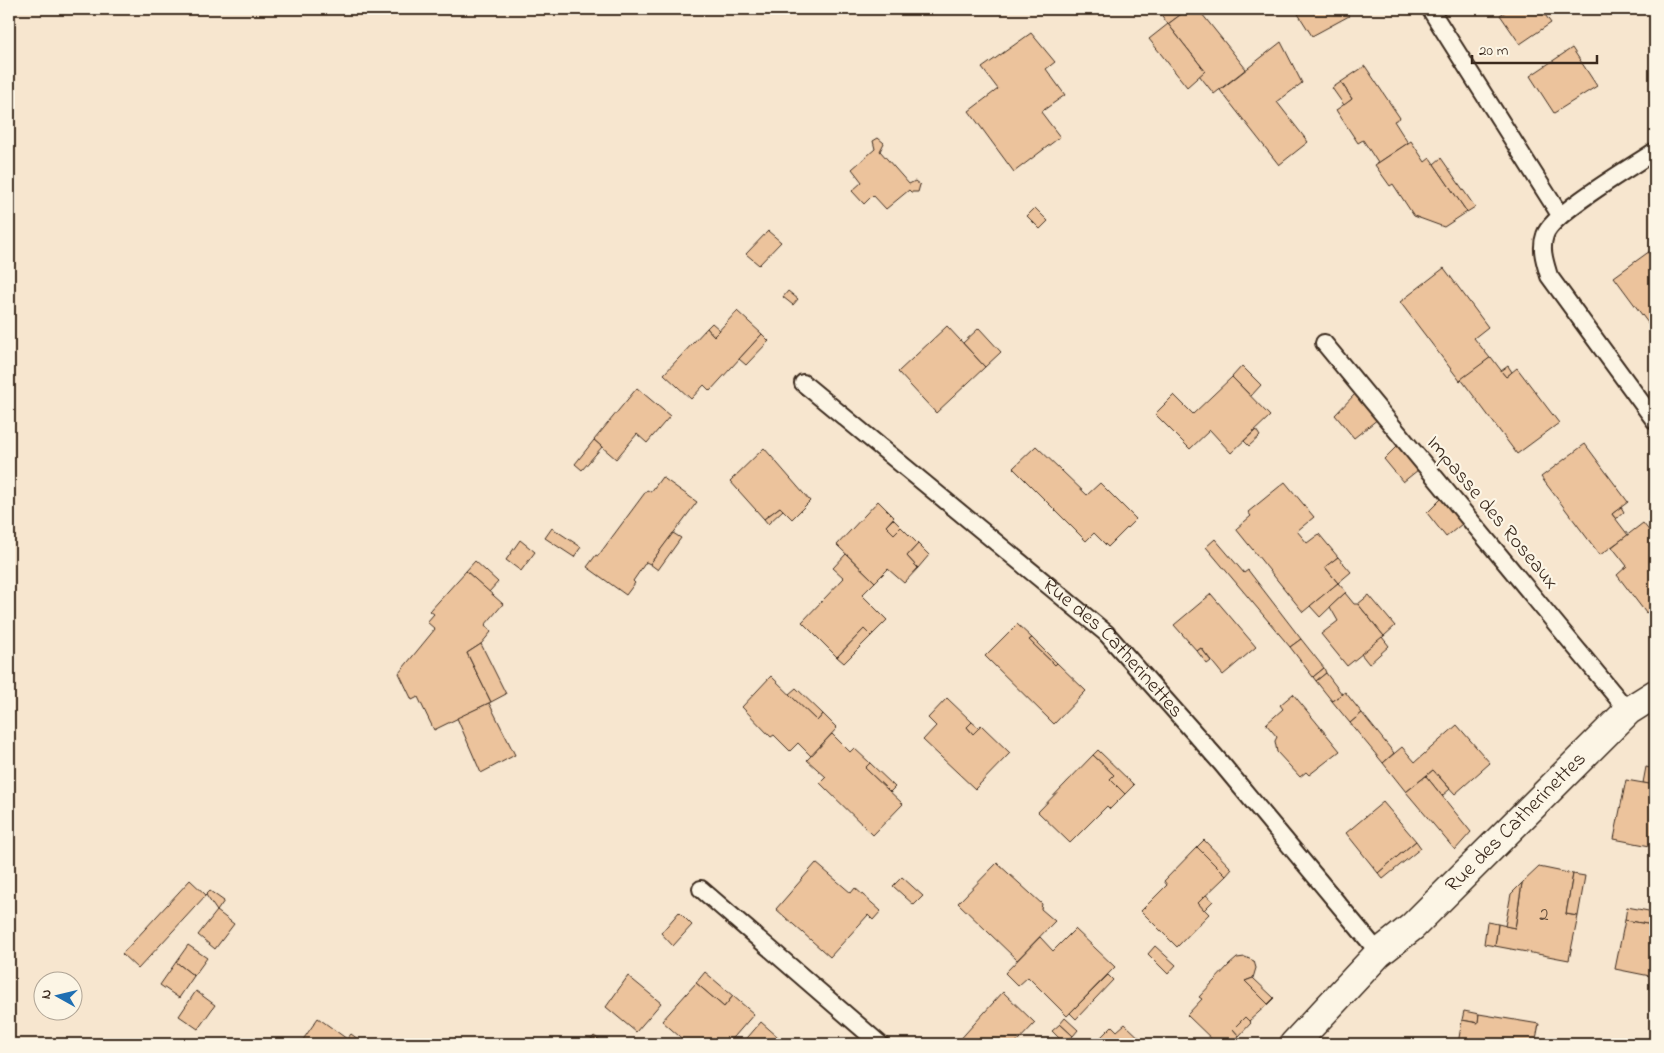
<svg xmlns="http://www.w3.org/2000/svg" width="1664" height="1053" viewBox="0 0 1664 1053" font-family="'Indie Flower',sans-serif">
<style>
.building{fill:#ecc39c;stroke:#3b2a1e}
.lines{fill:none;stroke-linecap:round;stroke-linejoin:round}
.lane-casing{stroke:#3b2a1e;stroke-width:20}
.street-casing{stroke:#3b2a1e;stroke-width:31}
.lane{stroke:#fcf5e5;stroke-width:16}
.street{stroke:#fcf5e5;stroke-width:28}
.labels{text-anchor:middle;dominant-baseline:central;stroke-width:4.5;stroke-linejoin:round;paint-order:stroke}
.number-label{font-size:19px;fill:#67503e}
.street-label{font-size:21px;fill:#3b2a1e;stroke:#fcf5e5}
</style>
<rect width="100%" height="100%" fill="#f7e6cf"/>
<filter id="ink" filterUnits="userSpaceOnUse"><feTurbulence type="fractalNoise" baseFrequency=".02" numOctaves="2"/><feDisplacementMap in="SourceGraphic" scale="10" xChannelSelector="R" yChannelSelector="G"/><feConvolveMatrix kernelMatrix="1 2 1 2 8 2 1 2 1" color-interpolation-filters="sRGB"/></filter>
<g filter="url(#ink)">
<!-- building -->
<g class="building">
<path d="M1157 9H1188L1168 24Z"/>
<path d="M1188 9H1198L1246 69 1214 94 1199 75 1205 71 1168 24Z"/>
<path d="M1295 9H1345L1349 16 1312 36Z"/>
<path d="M1510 9H1541L1551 23 1520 44 1500 15Z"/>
<path d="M1168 24 1205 71 1187 87 1149 39Z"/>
<path d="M1031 33 1055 62 1046 69 1065 95 1041 112 1060 137 1014 172 969 111 998 89 982 68Z"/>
<path d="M1281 42 1302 83 1277 102 1308 142 1279 165 1220 90Z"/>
<path d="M1572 48 1597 86 1554 113 1530 76Z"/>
<path d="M1365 66 1400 118 1394 121 1408 143 1378 163 1363 140 1358 143 1336 110 1352 99 1341 82Z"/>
<path d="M1341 82 1352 99 1344 105 1332 88Z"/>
<path d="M878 138 884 143 880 151 909 184 915 181 920 185 918 192H911L909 190 886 209 873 195 864 204 852 191 862 182 852 169 875 149 873 141Z"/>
<path d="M1411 141 1425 162 1430 158 1467 212 1444 227 1414 216 1393 184 1390 186 1375 165Z"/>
<path d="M1441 158 1475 207 1467 212 1434 164Z"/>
<path d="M1035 208 1048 221 1040 229 1027 216Z"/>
<path d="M768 231 781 242 759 265 746 254Z"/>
<path d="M1650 251 1655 257V321L1653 319 1648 323 1614 277Z"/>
<path d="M1444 268 1488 327 1474 338 1490 358 1460 381 1400 302Z"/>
<path d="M788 291 798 299 793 305 783 297Z"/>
<path d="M737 311 762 334 710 391 704 385 691 399 664 374 707 328 714 336Z"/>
<path d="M712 323 720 330 714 336 707 328Z"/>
<path d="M947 326 985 367 936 413 898 372Z"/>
<path d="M979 328 1001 352 985 367 963 343Z"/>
<path d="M762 334 769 341 746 365 739 359Z"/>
<path d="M1491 357 1506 377 1517 368 1559 423 1517 454 1461 379Z"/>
<path d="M1242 366 1261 385 1251 396 1232 377Z"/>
<path d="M1508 366 1512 372 1506 377 1501 371Z"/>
<path d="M1232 377 1270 416 1231 453 1210 430 1190 449 1155 414 1174 395 1193 414Z"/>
<path d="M637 388 670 416 647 443 637 434 616 459 594 440Z"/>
<path d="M1356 393 1378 419 1354 438 1335 415Z"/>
<path d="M1256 430 1260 436 1249 446 1244 441Z"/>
<path d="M594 440 602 447 582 470 575 464Z"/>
<path d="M1585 444 1628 502 1612 514 1628 535 1600 555 1541 477Z"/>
<path d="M1398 445 1418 470 1403 482 1384 459Z"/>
<path d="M1036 446 1087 495 1100 483 1136 519 1108 547 1094 533 1086 541 1013 468Z"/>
<path d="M764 448 810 501 792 519 780 507 764 519 730 481Z"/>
<path d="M662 477 697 502 650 564 646 562 633 581 635 583 626 595 587 567 596 555 598 556 647 490 651 492Z"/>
<path d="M1285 482 1314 517 1297 531 1307 543 1319 534 1338 557 1325 567 1338 583 1303 612 1236 529 1251 516 1248 512Z"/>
<path d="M1442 498 1462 524 1446 537 1427 513Z"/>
<path d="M878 501 894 517 886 526 894 534 901 527 918 544 907 556 918 568 904 583 888 569 875 582 837 545Z"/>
<path d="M780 507 783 510 768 524 764 519Z"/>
<path d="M1621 507 1624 512 1616 519 1612 514Z"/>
<path d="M893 519 901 527 894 534 886 526Z"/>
<path d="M1643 523 1655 538 1653 546 1655 606 1646 613 1617 575 1627 566 1612 547Z"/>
<path d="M552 528 581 547 574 557 545 538Z"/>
<path d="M673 533 681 538 658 570 650 564Z"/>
<path d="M1215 539 1244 573 1248 570 1301 639 1290 647 1206 547Z"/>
<path d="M520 540 535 552 521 571 506 560Z"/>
<path d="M918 544 929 555 918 568 907 556Z"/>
<path d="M846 554 875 582 862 595 887 620 871 636 864 629 837 657 802 622 844 578 833 568Z"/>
<path d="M1338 557 1351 572 1338 583 1325 567Z"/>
<path d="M475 561 498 582 489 592 466 571Z"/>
<path d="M466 571 503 604 485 625 491 632 481 644 467 653 491 702 434 730 418 697 412 700 399 673 435 629 427 622 434 614 430 611Z"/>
<path d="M1338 583 1346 592 1320 617 1310 606Z"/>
<path d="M1345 593 1354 604H1358L1384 636 1347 666 1321 634 1338 621 1330 607Z"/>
<path d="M1211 594 1256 647 1223 675 1201 648 1197 651 1174 625Z"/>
<path d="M1369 595 1395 626 1384 636 1358 604Z"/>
<path d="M1017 624 1032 638 1029 640 1055 665 1057 663 1086 691 1054 724 985 656Z"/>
<path d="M864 629 871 636 844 663 837 657Z"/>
<path d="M1382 637 1389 646 1369 664 1361 654Z"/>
<path d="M1032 638 1057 663 1055 665 1029 640Z"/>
<path d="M1301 639 1324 668 1313 677 1290 647Z"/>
<path d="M481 644 506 694 491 702 467 653Z"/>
<path d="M1201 648 1211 661 1207 664 1197 651Z"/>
<path d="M1324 668 1326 673 1316 681 1313 677Z"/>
<path d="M1326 673 1342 694 1332 701 1316 681Z"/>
<path d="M771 676 817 721 823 714 837 728 811 756 798 743 790 751 774 735 771 737 742 707Z"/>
<path d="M796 688 823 714 817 721 789 694Z"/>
<path d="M1345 692 1362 713 1350 723 1332 701Z"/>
<path d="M1293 694 1340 751 1309 775 1306 772 1300 777 1277 752 1275 741 1277 737 1266 724 1283 709 1280 705Z"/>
<path d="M947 698 972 722 967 727 973 734 981 725 1010 753 975 789 923 740 936 726 928 718Z"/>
<path d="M489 703 515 755 481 773 457 718Z"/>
<path d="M1362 713 1394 753 1383 763 1350 723Z"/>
<path d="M972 722 979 728 973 734 967 727Z"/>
<path d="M1457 725 1490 763 1455 794 1433 770 1406 792 1383 763 1402 747 1415 762Z"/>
<path d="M832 734 850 752 854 748 870 763 865 768 903 804 873 835 820 783 826 777 807 760Z"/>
<path d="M1098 750 1134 785 1125 794 1110 779 1114 775 1093 755Z"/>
<path d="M1093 755 1114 775 1110 779 1125 794 1110 809 1107 806 1070 843 1038 812Z"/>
<path d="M870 763 895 787 890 792 865 768Z"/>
<path d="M1646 767 1655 769V785L1643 783Z"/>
<path d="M1433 770 1450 789 1442 796 1426 776Z"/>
<path d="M1426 776 1471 832 1455 850 1406 792Z"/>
<path d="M1626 780 1655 785V847L1614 839Z"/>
<path d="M1383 802 1416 841 1378 873 1346 833Z"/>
<path d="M1204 840 1232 869 1226 876 1197 847Z"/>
<path d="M1416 841 1421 848 1383 879 1378 873Z"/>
<path d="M1197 847 1226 876 1198 903 1209 914 1177 947 1141 911 1167 885 1164 881Z"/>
<path d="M816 863 851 893 855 888 881 911 873 920 868 915 830 957 776 909Z"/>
<path d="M997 863 1042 904 1041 909 1055 921 1017 960 958 903Z"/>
<path d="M1539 867 1573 874 1566 914 1578 916 1569 960 1495 946 1498 924 1515 928 1522 883Z"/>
<path d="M1573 874 1585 876 1578 916 1566 914Z"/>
<path d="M902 877 923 896 914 905 893 886Z"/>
<path d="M190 880 206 895 138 969 122 954Z"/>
<path d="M1522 883 1515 928 1505 926 1511 894Z"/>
<path d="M210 891 224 901 217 911 206 895Z"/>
<path d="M1206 895 1213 901 1204 910 1198 903Z"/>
<path d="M1627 907 1654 912 1652 925 1625 920Z"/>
<path d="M217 911 234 924 215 949 198 935Z"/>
<path d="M679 912 692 925 673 946 661 933Z"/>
<path d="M1654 912 1655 977 1615 969 1625 920 1652 925Z"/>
<path d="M1487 922 1498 924 1495 946 1484 944Z"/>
<path d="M1075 929 1115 967 1067 1016 1028 977 1018 986 1005 973 1040 937 1053 951Z"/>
<path d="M188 945 207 958 194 976 176 962Z"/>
<path d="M1155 946 1176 965 1168 974 1148 954Z"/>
<path d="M1245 957 1254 961 1256 968 1253 978 1245 981 1268 1004 1249 1021 1245 1017 1233 1029 1239 1036 1231 1044H1217L1187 1015 1202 999 1199 997 1229 965 1237 958Z"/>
<path d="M176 962 194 976 179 998 160 985Z"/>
<path d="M705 972 733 996 724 1007 696 983Z"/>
<path d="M1108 975 1113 980 1076 1019 1070 1013Z"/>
<path d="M628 976 661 1003 636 1032 606 1007Z"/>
<path d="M1253 978 1274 998 1268 1004 1245 981Z"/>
<path d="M696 983 724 1007 733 996 754 1014 728 1044H688L662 1021Z"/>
<path d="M196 991 215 1005 198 1029 179 1016Z"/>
<path d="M1003 992 1035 1023 1015 1044H956Z"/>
<path d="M1464 1011 1479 1014 1478 1023 1462 1020Z"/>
<path d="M1479 1014 1539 1024 1535 1044H1458L1462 1020 1478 1023Z"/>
<path d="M1245 1017 1251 1023 1239 1036 1233 1029Z"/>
<path d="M318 1018 347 1039 351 1034 365 1044H300Z"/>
<path d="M1065 1018 1078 1030 1073 1036 1060 1024Z"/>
<path d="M761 1022 786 1044H742Z"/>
<path d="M1060 1024 1073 1036 1065 1044 1052 1031Z"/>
<path d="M1125 1024 1146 1044H1094L1112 1026 1117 1031Z"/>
<path d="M594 1036 605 1044H587Z"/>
</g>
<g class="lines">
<!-- lane casing -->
<g class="lane-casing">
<g id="lane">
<path d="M1430 9 1560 215"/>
<path d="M1655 151C1633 166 1552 213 1545 235 1540 249 1545 262 1549 276L1655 421"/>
<path d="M1324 343 1628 711"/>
<path id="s1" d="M803 383 1106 633 1221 763 1379 953"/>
<path d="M701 889 880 1044"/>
</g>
</g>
<!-- street casing -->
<g class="street-casing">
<g id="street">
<path id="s2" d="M1294 1044 1379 953 1412 927 1628 711 1655 694"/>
</g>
</g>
<!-- lane -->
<use href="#lane" class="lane"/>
<!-- street -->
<use href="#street" class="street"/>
</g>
</g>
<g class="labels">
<!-- number labels -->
<g class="number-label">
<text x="1544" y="915">2</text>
</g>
<!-- street labels -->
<g class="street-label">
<text transform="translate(1492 513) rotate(50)">Impasse des Roseaux</text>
<text stroke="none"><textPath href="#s1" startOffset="408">Rue des Catherinettes</textPath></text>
<text stroke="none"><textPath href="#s2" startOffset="314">Rue des Catherinettes</textPath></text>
</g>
</g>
<!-- margin -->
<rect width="1664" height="1053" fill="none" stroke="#fcf5e5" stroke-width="30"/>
<rect x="15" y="15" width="1634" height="1023" fill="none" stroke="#3b2a1e" stroke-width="2" filter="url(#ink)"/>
<!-- north arrow -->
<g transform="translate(58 996) rotate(278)"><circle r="24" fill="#fcf5e5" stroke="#afa495"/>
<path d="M0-4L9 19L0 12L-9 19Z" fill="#1f6fb2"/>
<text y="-8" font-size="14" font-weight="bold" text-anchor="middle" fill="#3b2a1e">N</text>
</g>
<!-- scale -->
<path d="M1472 55v8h125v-8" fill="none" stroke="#3b2a1e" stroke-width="2.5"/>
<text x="1479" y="55" font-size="15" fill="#3b2a1e" stroke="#fcf5e5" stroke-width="4" paint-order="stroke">20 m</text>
</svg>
